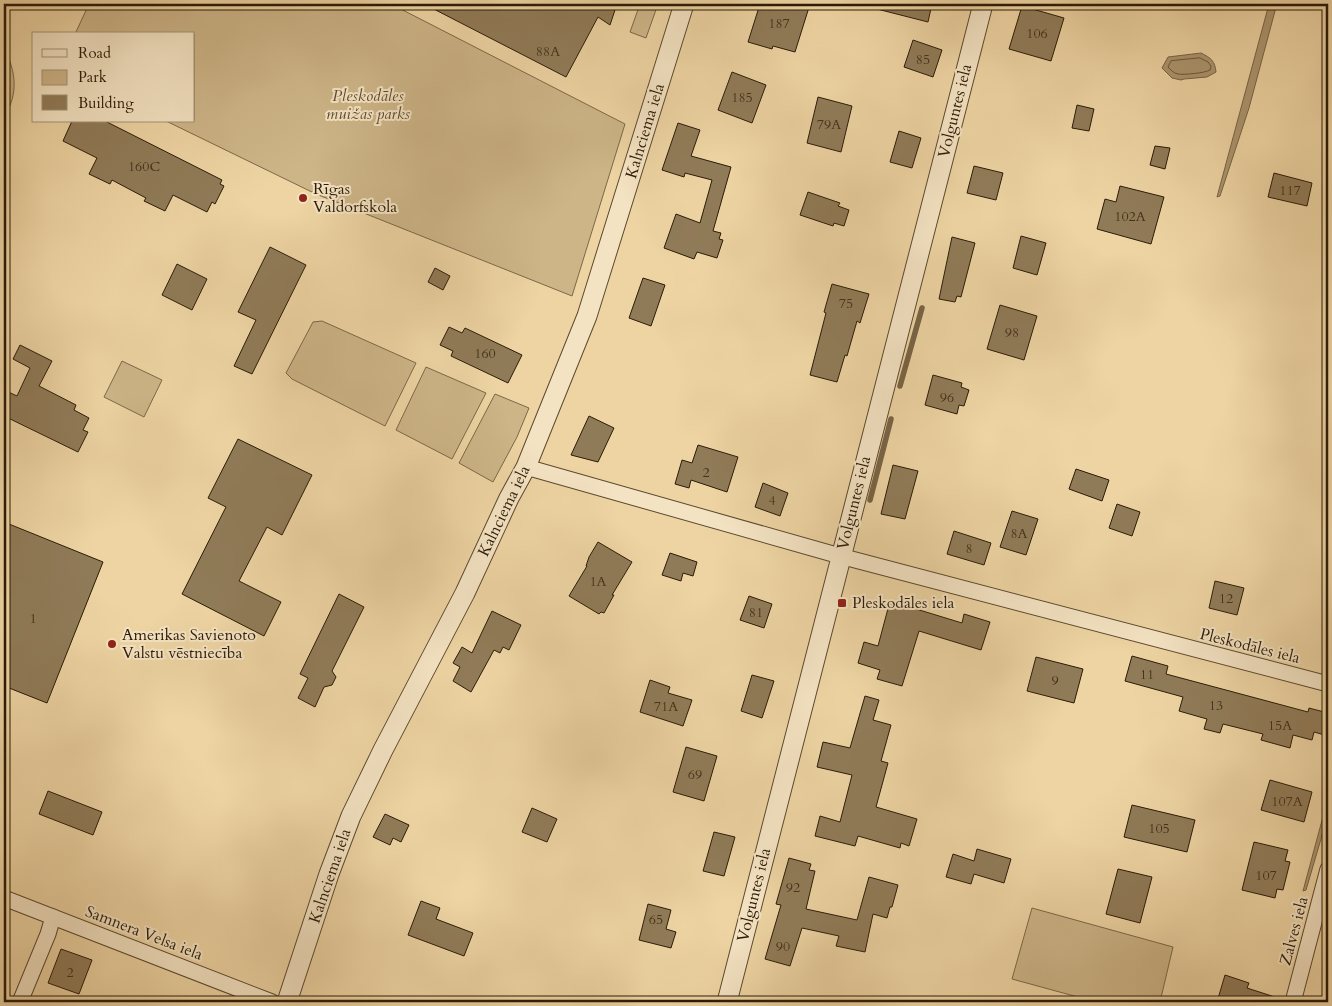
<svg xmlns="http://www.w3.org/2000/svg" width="1332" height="1006" viewBox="0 0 1332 1006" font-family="Cardo,serif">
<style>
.green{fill:#cdb588;stroke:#7c6848}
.water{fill:#ac956e;stroke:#786445}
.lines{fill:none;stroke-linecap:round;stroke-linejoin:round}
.shore{stroke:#6c583a;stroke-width:1}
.stream{stroke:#786445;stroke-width:5.5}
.building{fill:#907b58;stroke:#2b1b07}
.minor-casing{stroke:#5c492e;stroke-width:17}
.tertiary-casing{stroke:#5c492e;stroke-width:21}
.minor{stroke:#f4e3c3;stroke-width:15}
.tertiary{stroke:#f4e3c3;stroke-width:19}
.poi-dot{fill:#8f2418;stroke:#f4e3c3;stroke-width:2}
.labels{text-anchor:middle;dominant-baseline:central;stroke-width:4;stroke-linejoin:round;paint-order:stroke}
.number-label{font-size:14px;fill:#44331b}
.park-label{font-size:16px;font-style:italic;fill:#5c492e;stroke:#f4e3c3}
.street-label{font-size:16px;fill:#2b1b07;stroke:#f4e3c3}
.poi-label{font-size:16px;fill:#2b1b07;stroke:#f4e3c3;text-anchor:start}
</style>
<rect width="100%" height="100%" fill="#eed4a3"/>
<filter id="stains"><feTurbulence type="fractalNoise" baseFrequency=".004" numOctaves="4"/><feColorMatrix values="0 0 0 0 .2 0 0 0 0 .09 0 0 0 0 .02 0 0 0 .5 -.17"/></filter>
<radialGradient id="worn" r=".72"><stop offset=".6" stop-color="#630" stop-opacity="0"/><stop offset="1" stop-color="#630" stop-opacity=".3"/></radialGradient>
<!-- green -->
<g class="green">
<path d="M89 4H391L625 124 572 296 316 194 166 121H194V34H75Z"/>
<path d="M640 4H658L646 38 630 32Z"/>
<path d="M4 49C16 70 19 95 4 116Z"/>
<path d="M322 321 416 363 385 426 292 379 286 373 313 322Z"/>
<path d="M122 361 162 380 144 417 104 397Z"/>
<path d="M426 367 486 393 452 459 396 430Z"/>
<path d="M495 394 529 408 517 437 493 482 459 463Z"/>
<path d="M1032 908 1173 947 1160 1002H1096L1012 979Z"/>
</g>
<!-- water -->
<g class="water">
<path d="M1269 4H1276L1275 11 1249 108 1220 196 1217 197Z"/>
<path d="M1201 53C1211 58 1215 61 1216 72L1207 77 1184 79 1181 80 1172 78 1162 68 1168 57Z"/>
<path d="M1328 798V815L1306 890 1303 891Z"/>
</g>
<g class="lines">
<!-- shore -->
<path class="shore" d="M1200 58 1208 62 1211 66 1210 70C1205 73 1184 75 1178 74 1173 73 1171 70 1168 67L1171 61Z"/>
<!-- stream -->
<g class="stream">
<path d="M900 386 922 308"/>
<path d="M870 500 891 419"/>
</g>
</g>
<!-- building -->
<g class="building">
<path d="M424 4H617L610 25 598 17 566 77Z"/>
<path d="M760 4H810L795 52 773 46 772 49 748 42Z"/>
<path d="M877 4H932L928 22 877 9Z"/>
<path d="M1022 6 1064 18 1051 61 1009 49Z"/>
<path d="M913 40 942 50 933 77 904 67Z"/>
<path d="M732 72 766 85 752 123 718 110Z"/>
<path d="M818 97 852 106 841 152 807 143Z"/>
<path d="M1077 105 1094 109 1089 131 1072 128Z"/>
<path d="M72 121H105L222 180 220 184 224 186 215 204 212 202 207 212 173 195 165 211 144 201 146 198 112 180 110 184 89 174 97 158 63 141Z"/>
<path d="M678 123 700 130 691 156 731 167 713 231 721 233 719 239 723 240 717 258 697 252 694 259 664 248 676 214 700 223 712 180 685 173 684 177 662 170Z"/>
<path d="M899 131 921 138 912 168 890 162Z"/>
<path d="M1155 146 1170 148 1165 169 1150 165Z"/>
<path d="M974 166 1003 173 996 200 967 193Z"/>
<path d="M1274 173 1312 183 1307 206 1268 197Z"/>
<path d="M1120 186 1164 197 1151 244 1097 229 1105 199 1116 202Z"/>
<path d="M808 192 840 203 838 206 849 210 844 226 834 223 833 226 800 215Z"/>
<path d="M1021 236 1046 243 1037 275 1013 268Z"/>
<path d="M952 237 975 243 961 297 957 296 955 302 939 299Z"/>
<path d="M270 247 306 265 252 374 234 366 256 320 238 312Z"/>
<path d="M177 264 207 279 192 310 162 295Z"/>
<path d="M435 268 450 276 443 290 428 282Z"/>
<path d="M643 278 665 285 651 326 629 318Z"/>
<path d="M832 284 869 294 860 323 857 321 847 356 845 355 837 382 810 375 826 313 824 312Z"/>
<path d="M1000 305 1037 316 1024 360 987 349Z"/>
<path d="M449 327 462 333 465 328 522 355 508 383 451 356 453 351 440 345Z"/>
<path d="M20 345 52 361 39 386 76 405 74 410 89 418 83 430 88 432 78 452 4 416V390L17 396 30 368 13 359Z"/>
<path d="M933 375 962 383 961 387 969 390 964 406 959 405 957 414 925 405Z"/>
<path d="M589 416 614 428 598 462 571 455Z"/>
<path d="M238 439 312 475 282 535 267 527 239 581 281 602 264 636 182 594 226 507 208 498Z"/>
<path d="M698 445 738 457 727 492 691 480 689 488 675 484 682 460 692 463Z"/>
<path d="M893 465 918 471 905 519 881 514Z"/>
<path d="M1076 469 1109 480 1102 501 1069 489Z"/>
<path d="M763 483 788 493 780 516 755 507Z"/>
<path d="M1117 504 1140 512 1132 536 1109 528Z"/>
<path d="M1012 511 1038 519 1026 555 1000 547Z"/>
<path d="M4 522 103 562 47 703 4 686Z"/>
<path d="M954 531 991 543 984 565 947 554Z"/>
<path d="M598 542 632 562 612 595H614L604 613 601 612 599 614 569 596 587 566H586L589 557Z"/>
<path d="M670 553 697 562 693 576 683 573 681 581 662 575Z"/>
<path d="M1215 581 1244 588 1237 615 1209 608Z"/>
<path d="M339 594 364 607 332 671 336 677 332 685 324 687 315 707 298 698 308 678 300 674Z"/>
<path d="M749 596 772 604 764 628 740 620Z"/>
<path d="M890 601 962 623 964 614 990 622 981 650 919 631 902 686 877 679 880 670 858 663 864 642 878 646Z"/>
<path d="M492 611 521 625 509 650 503 647 500 653 494 650 471 692 453 681 460 667 453 663 462 647 472 653Z"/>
<path d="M1132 656 1168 666 1166 674 1308 712 1309 708 1328 713V736L1314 732 1312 740 1293 735 1290 748 1261 740 1263 734 1223 724 1220 733 1204 729 1207 719 1179 711 1183 697 1125 681Z"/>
<path d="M1036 657 1083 669 1074 703 1027 691Z"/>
<path d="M752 675 774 681 762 718 741 711Z"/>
<path d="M650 680 670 687 668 693 692 700 683 726 640 712Z"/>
<path d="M865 696 879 700 873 720 891 725 881 761 888 763 876 807 917 819 909 846 901 843 900 848 858 836 855 846 815 836 820 816 840 822 852 775 817 767 823 742 850 748Z"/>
<path d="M686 747 717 756 704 801 673 792Z"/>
<path d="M1270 780 1312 792 1304 822 1261 810Z"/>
<path d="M48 791 102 812 93 835 39 814Z"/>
<path d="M1132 805 1195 820 1187 852 1124 837Z"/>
<path d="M532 808 557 819 547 842 522 832Z"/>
<path d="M385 814 409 825 401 842 393 838 390 845 373 837Z"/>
<path d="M714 832 735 837 724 876 703 871Z"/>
<path d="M1254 842 1288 850 1285 861 1290 862 1283 890 1277 889 1275 898 1242 890Z"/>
<path d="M977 849 1011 859 1004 883 974 874 971 884 946 877 953 854 974 861Z"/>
<path d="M789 858 811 864 809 870 815 871 806 909 857 920 869 877 898 885 892 907H890L887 918 873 914 865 952 836 946 839 936 802 928 790 966 765 959 781 905 776 904Z"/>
<path d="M1118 869 1152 877 1140 923 1106 914Z"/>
<path d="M421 901 440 908 436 919 473 933 464 956 408 935Z"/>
<path d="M648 904 671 910 666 929 676 932 671 948 639 940Z"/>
<path d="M61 949 92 960 79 994 48 983Z"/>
<path d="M1225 975 1249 983 1247 988 1281 999 1280 1002H1217Z"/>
</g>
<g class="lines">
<!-- minor casing -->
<g class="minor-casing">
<g id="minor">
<path d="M526 467 840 556 1328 684"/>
<path d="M4 898 272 1002"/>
<path d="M20 1002 48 934 53 917"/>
<path d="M1293 1002 1328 869"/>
</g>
</g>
<!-- tertiary casing -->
<g class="tertiary-casing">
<g id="tertiary">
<path d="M287 1002 329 874 351 816 383 750 465 593 509 498 526 467 587 316 684 4"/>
<path d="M727 1002 983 4"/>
</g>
</g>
<!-- minor -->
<use href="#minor" class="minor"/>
<!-- tertiary -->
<use href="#tertiary" class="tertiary"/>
</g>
<!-- markers -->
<g class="poi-dot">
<circle cx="303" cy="198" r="5"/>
<rect x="837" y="598" width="10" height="10" rx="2.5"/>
<circle cx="112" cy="644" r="5"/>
</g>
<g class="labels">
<!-- number labels -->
<g class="number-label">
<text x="779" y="23">187</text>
<text x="1037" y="33">106</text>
<text x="548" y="51">88A</text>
<text x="923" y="59">85</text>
<text x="742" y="97">185</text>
<text x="829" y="124">79A</text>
<text x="144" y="166">160C</text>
<text x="1290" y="190">117</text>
<text x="1130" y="216">102A</text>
<text x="846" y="303">75</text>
<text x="1012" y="332">98</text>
<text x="485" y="353">160</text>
<text x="947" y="397">96</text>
<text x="706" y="472">2</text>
<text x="772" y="500">4</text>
<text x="1019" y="533">8A</text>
<text x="969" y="548">8</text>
<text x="598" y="581">1A</text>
<text x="1226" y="598">12</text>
<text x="756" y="612">81</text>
<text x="33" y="618">1</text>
<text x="1147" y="674">11</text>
<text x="1055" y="680">9</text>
<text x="1216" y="705">13</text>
<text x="666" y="706">71A</text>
<text x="1280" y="725">15A</text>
<text x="695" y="774">69</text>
<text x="1287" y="801">107A</text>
<text x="1159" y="828">105</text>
<text x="1266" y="875">107</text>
<text x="793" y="887">92</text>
<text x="656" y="919">65</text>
<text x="783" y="946">90</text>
<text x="70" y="972">2</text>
</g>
<!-- park labels -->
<g class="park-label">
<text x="368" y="96">Pleskodāles<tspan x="368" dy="18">muižas parks</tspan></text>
</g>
<!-- street labels -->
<g class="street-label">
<text transform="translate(955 111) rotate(-76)">Volguntes iela</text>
<text transform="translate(645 131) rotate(-73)">Kalnciema iela</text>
<text transform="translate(854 503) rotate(-76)">Volguntes iela</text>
<text transform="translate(504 511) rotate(-64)">Kalnciema iela</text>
<text transform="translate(1250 646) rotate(14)">Pleskodāles iela</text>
<text transform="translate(330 876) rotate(-71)">Kalnciema iela</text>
<text transform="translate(754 895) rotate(-76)">Volguntes iela</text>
<text transform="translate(1294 931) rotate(-75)">Zalves iela</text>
<text transform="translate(144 933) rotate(21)">Samnera Velsa iela</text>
</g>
<!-- poi labels -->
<g class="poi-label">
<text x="313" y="189">Rīgas<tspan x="313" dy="18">Valdorfskola</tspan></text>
<text x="852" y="603">Pleskodāles iela</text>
<text x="122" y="635">Amerikas Savienoto<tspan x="122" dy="18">Valstu vēstniecība</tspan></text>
</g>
</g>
<!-- margin -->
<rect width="1332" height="1006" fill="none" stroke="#eed4a3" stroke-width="20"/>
<rect x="5" y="5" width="1322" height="996" fill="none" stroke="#2b1b07" stroke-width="2.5"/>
<rect x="10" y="10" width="1312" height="986" fill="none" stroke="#2b1b07"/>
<!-- legend -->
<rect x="32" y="32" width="162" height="90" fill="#f4e3c3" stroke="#a49378"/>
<rect x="42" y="49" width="25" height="8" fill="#f4e3c3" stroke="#a49378"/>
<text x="78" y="58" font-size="15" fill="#2b1b07">Road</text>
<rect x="42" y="70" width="25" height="15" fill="#cdb588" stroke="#a49378"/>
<text x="78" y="82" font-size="15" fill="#2b1b07">Park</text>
<rect x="42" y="95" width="25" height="15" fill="#907b58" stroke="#a49378"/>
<text x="78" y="108" font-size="15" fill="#2b1b07">Building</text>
<rect width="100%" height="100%" filter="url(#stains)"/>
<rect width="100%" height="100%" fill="url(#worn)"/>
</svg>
